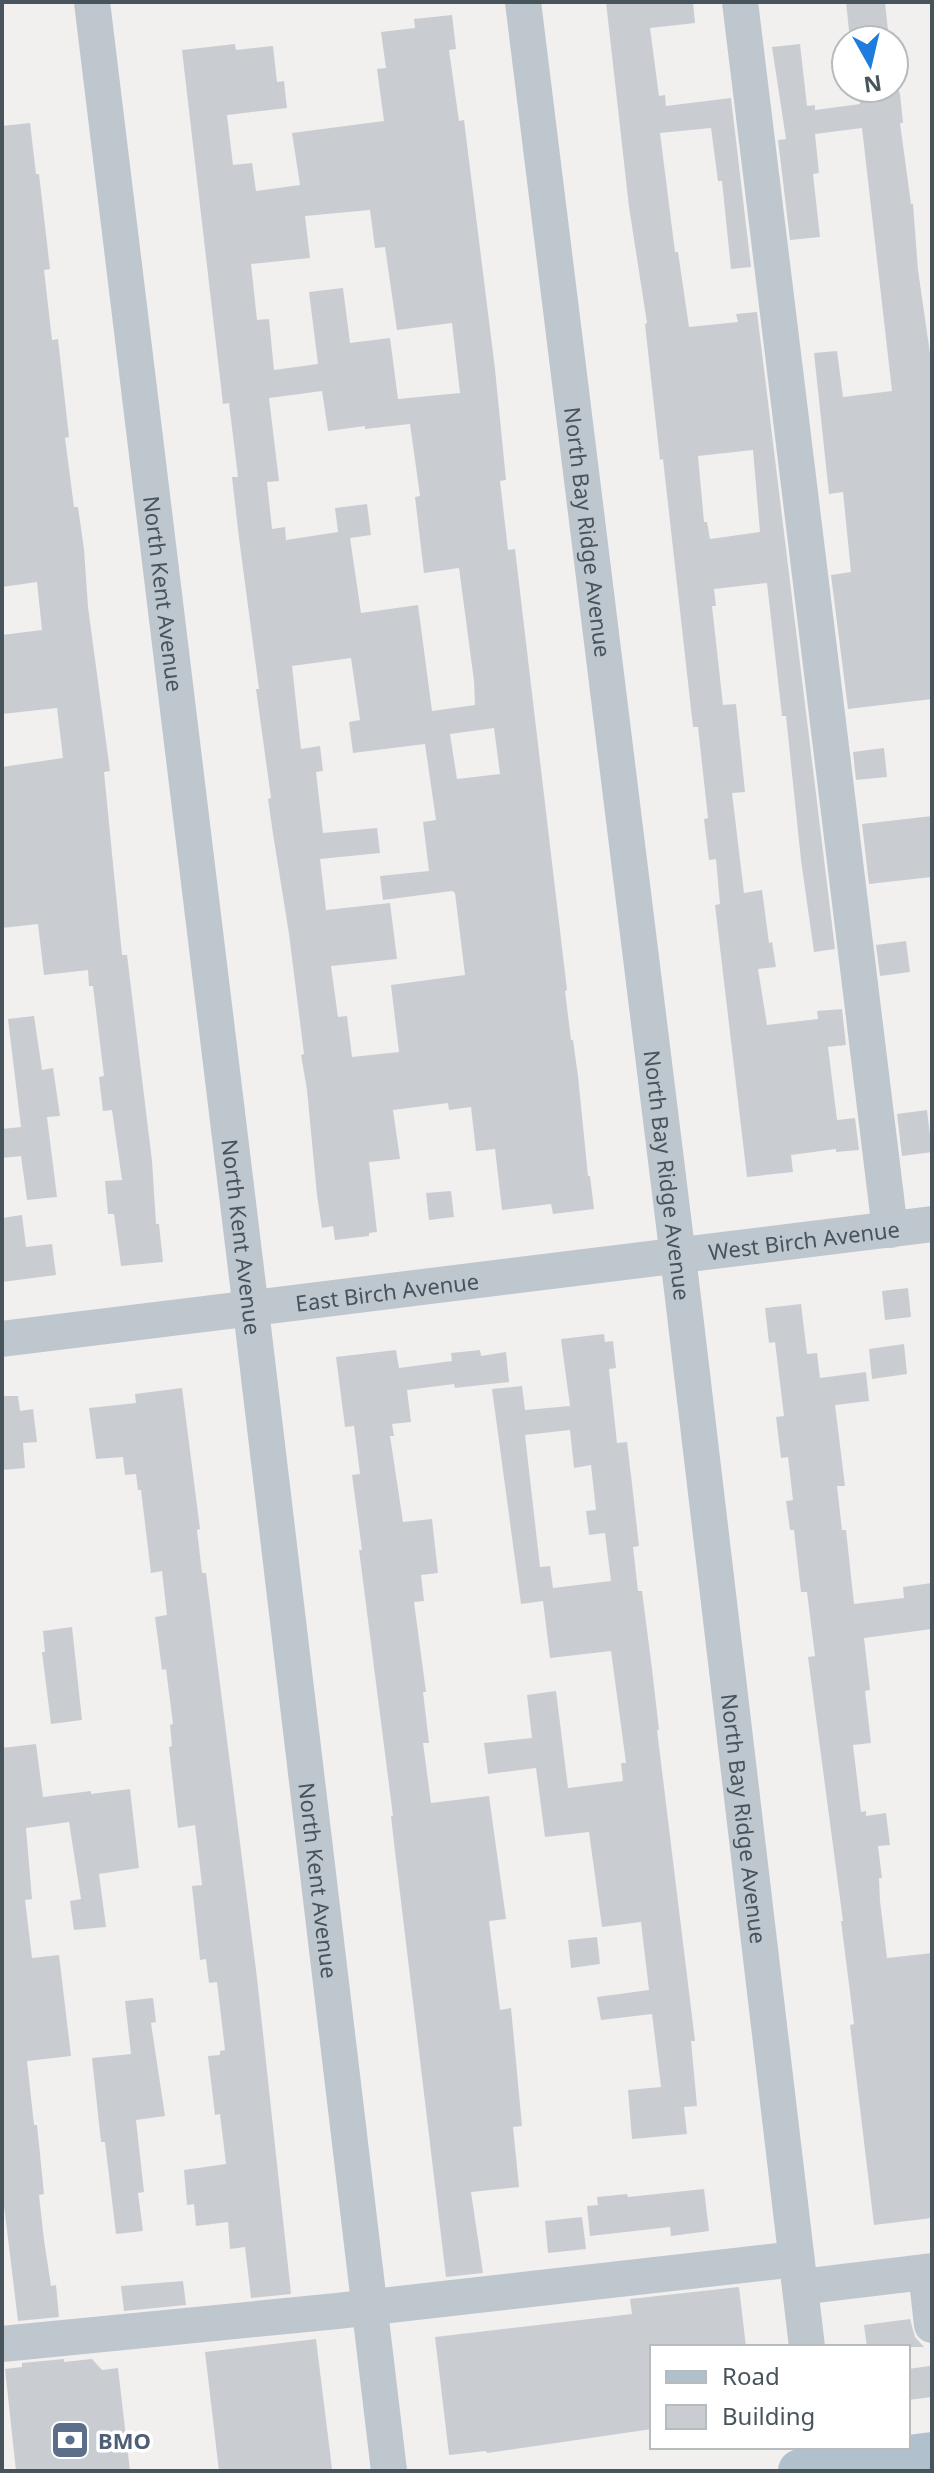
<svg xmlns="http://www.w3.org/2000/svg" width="934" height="2473" viewBox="0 0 934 2473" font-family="'Noto Sans',sans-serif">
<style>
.building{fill:#c9cdd2;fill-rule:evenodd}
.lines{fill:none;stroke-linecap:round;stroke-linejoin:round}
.minor{stroke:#bec7ce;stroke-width:36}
.major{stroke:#b0c0cd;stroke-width:44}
.labels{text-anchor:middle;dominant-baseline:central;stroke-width:7;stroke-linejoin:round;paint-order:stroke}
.street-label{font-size:22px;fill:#48545c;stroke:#fff}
.service-label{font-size:22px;font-weight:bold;fill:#4e5e75;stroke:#fff;text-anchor:start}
</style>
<rect width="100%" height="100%" fill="#f2efef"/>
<!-- building -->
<g class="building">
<path d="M606 2H693L695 23 650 28 659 96 665 95 666 106 731 98 751 267 731 269 722 181H718L711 128 660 133 675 252H678L689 327 738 322 736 314 757 312 835 949 814 952 801 860 786 716H782L767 583 714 589 716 606H712L723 705 736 704 745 792 732 793 744 893 762 890 769 943 772 942 776 967 758 969 767 1025 818 1019 817 1011 842 1009 846 1045 828 1047 837 1120 855 1118 859 1150 836 1152V1149L791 1155 793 1172 747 1177 715 905 720 904 716 859 709 860 704 819 708 818 698 727H693L663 459 660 460 645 324 647 323 629 207ZM753 450 760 532 710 539 707 522H704L698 456Z"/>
<path d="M846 2H885L889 40H850Z"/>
<path d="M452 15 456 49 449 50 459 121 464 120 495 369 506 480 500 481 508 550 515 549 519 583 567 990 565 991 571 1040H573L578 1076 588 1176H590L594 1209 553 1214 551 1204 502 1210 495 1149 476 1151 471 1107 449 1110 448 1103 393 1110 400 1159 369 1162 377 1232 369 1233V1236L335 1240 333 1226 322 1228 317 1195 307 1090 301 1055 304 1054 289 934 273 834 268 799 271 798 256 689H259L239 538 232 477H238L229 403 223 404 182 50 235 44 236 50 273 46 277 82 284 81 287 108 227 115 233 165 252 163 256 191 300 185 292 133 384 121 377 69 386 68 381 32 415 28 414 19ZM370 210 375 248 385 247 397 330 452 323 460 393 398 399 390 338 350 343 343 288 309 292 318 364 274 370 269 319 257 320 251 264 310 258 305 216ZM322 391 328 431 365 426V429L410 424 420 496 415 497 424 573 459 568 474 681 475 705 432 711 418 605 361 613 350 538 371 535 367 504 335 508 338 532 286 540 285 527 272 529 267 482 279 481 269 398ZM351 658 360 720 349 722 353 753 425 744 436 820 423 822 429 871 380 876 383 900 452 891 455 893 465 975 391 985 399 1052 352 1057 347 1016 338 1017 331 966 397 959 390 903 326 910 320 859 380 853 377 828 323 833 316 772 323 771 320 746 301 749 292 666ZM494 728 500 774 457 779 450 734Z"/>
<path d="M800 44 807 106 815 105V110L860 104 858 88H898L900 94 903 123H900L911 204H913L918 270 932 367V699L848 709 831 575 851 572 843 492 829 494 814 353 837 351 843 397 892 391 862 128 815 134 819 173 813 174 820 237 790 240 778 140 786 139 772 47Z"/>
<path d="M30 123 36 174H39L50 269 44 270 52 340 58 339 69 437 65 438 74 507H78L84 549 88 607 110 771 104 772 122 955H127L152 1161 156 1224H159L163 1262 121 1266 114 1214H108L105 1181 122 1180 112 1110 103 1111 99 1077 104 1076 93 986H89L88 970 44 975 38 924 2 928V767L63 758 57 708 2 714V635L42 630 37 582 2 587V126Z"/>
<path d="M884 748 887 777 856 780 853 752Z"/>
<path d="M932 816V877L869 884 862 824Z"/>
<path d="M906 941 910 972 880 976 876 945Z"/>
<path d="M34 1016 42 1070 53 1068 60 1116 47 1117 57 1197 27 1200 21 1156 2 1158V1129L21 1127 8 1019Z"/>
<path d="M927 1110 932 1152 902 1156 897 1114Z"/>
<path d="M451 1191 454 1217 429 1220 426 1193Z"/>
<path d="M22 1215 26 1247 52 1244 56 1275 2 1282V1218Z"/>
<path d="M908 1288 911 1317 885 1320 882 1291Z"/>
<path d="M801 1304 807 1354 817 1353 820 1378 866 1372 869 1401 835 1405 845 1486H837L842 1530H846L854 1604 904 1598 903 1587 932 1583V1629L864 1638 870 1690 865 1691 871 1743 853 1745 861 1812 866 1811V1816L886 1813 890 1845 878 1846 882 1878H879L880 1901 887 1958 932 1953V2218L874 2225 850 2025 854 2024 841 1921H843L808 1657 815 1656 807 1592H801L794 1530H790L786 1501 793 1500 788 1457 781 1458 776 1417 784 1416 775 1342 769 1343 765 1308Z"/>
<path d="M604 1334 605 1342 613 1341 616 1368 609 1369 617 1443 627 1442 632 1484 639 1546 633 1547 638 1591H642L652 1669 659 1730H657L695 2041H691L697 2106 684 2107 687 2134 632 2139 628 2090 661 2087 652 2014 601 2020 597 1997 649 1990 641 1922 602 1927 589 1832 545 1837 536 1768 488 1774 484 1743 532 1738 527 1695 556 1691 568 1788 623 1781 621 1763H626L611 1651 550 1658 543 1601 521 1604 492 1389 522 1386 525 1410 570 1406 561 1339ZM570 1430 574 1468 591 1465 596 1510 586 1511 589 1535 605 1533 611 1581 553 1588 550 1566 540 1567 525 1435Z"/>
<path d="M904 1344 907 1374 872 1379 869 1349Z"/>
<path d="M396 1350 399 1368 452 1361 451 1353 480 1350 481 1356 506 1352 509 1382 455 1388 454 1384 407 1390 411 1422 392 1424 394 1436H390L403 1522 432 1519 438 1573 421 1575 424 1601 414 1602 426 1692H423L429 1743H423L431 1803 489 1796 506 1919 489 1921 500 2010 511 2008 522 2126 513 2127 519 2187 471 2192 483 2273 446 2277 394 1843 391 1816H393L363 1581 359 1550H362L352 1475 360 1474 354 1426 345 1427 336 1357Z"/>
<path d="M182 1388 200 1529 197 1530 202 1573H206L257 1978 291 2294 251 2298 245 2247 230 2249 228 2222 196 2226 194 2204 187 2205 184 2170 226 2164 220 2114 215 2115 208 2056 220 2055V2051L225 2050 217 1982 209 1983 206 1959 200 1960 192 1886 202 1885 195 1825 178 1828 169 1747 172 1746 170 1725 173 1724 166 1669 162 1670 155 1617 167 1615 162 1571 151 1573 141 1490H138L136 1474 125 1475 123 1457 96 1459 89 1408 136 1403 135 1394Z"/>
<path d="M2 1396H18L20 1411 33 1409 37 1442 23 1443 25 1468 2 1470Z"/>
<path d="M72 1627 82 1720 51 1724 42 1652H45L43 1631Z"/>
<path d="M36 1744 43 1797 91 1791V1794L130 1789 139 1868 99 1874 106 1927 74 1930 70 1901 81 1899 69 1822 26 1828 32 1899 25 1900 32 1958 59 1955 71 2056 27 2061 34 2125H37L44 2194 39 2195 44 2240 51 2286 56 2285 59 2317 18 2321 2 2189V1748Z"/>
<path d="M597 1937 600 1964 571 1968 568 1940Z"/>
<path d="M153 1998 156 2022 151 2023 165 2116 136 2120 144 2192 138 2193 143 2231 116 2234 105 2142H101L92 2058 131 2054 125 2001Z"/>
<path d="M704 2189 709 2231 671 2236 670 2227 590 2236 587 2206 598 2205 597 2197 627 2194 628 2197Z"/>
<path d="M582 2217 586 2249 548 2253 545 2221Z"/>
<path d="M183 2281 186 2305 124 2311 121 2286Z"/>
<path d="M739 2287 746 2347H652V2429L487 2453 486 2451 449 2455 435 2337 632 2314 630 2299Z"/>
<path d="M910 2319 915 2337 924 2347H867L864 2325Z"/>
<path d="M316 2339 332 2469 219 2471 205 2352Z"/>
<path d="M64 2359V2362L92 2359 102 2370 118 2368 130 2471H16L5 2369 22 2367V2363Z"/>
<path d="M930 2366 932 2397 908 2400V2369Z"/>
</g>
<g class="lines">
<!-- minor -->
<g class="minor">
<path id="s1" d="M92 2 251 1310 389 2471"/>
<path id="s2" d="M523 2 683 1298 807 2347"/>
<path d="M740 2 890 1230"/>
<path id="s3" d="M2 1339 932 1224"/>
<path d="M926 2272 932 2325"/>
<path d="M800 2287 932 2271"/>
<path d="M2 2344 337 2311 796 2259"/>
</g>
<!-- major -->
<path class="major" d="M800 2471 932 2454"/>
</g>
<!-- icons -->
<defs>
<g id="bank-square" transform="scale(2)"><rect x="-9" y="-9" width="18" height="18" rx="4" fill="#5c6f8a" stroke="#fff"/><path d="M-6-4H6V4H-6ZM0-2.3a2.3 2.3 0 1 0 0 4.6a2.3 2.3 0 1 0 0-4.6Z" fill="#fff"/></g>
</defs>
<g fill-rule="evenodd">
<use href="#bank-square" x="70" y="2440"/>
</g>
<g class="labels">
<!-- street labels -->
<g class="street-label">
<text stroke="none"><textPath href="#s2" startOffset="534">North Bay Ridge Avenue</textPath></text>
<text stroke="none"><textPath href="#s1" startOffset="596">North Kent Avenue</textPath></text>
<text stroke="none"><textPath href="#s2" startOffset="1182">North Bay Ridge Avenue</textPath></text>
<text stroke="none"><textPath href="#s1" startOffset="1244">North Kent Avenue</textPath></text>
<text stroke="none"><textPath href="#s3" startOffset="808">West Birch Avenue</textPath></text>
<text stroke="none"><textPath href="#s3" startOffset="388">East Birch Avenue</textPath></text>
<text stroke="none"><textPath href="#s2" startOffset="1830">North Bay Ridge Avenue</textPath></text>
<text stroke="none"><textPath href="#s1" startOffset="1892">North Kent Avenue</textPath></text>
</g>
<!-- service labels -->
<g class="service-label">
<text x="98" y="2440">BMO</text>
</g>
</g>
<!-- border -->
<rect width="934" height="2473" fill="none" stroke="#48545c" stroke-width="8"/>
<!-- legend -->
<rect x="650" y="2345" width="260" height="104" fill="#ffffff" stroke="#b6bbbe" stroke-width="2"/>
<rect x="666" y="2371" width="40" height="12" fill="#b0c0cd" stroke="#b6bbbe" stroke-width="2"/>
<text x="722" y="2385" font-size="24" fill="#48545c">Road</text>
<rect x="666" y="2405" width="40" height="24" fill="#c9cdd2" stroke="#b6bbbe" stroke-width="2"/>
<text x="722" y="2425" font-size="24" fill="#48545c">Building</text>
<!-- north arrow -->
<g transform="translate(870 64) rotate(172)"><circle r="38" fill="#ffffff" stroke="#b6bbbe" stroke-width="2"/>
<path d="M0-6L14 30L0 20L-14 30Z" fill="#1d7cde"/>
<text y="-12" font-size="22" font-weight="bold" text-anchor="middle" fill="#48545c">N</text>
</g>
</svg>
